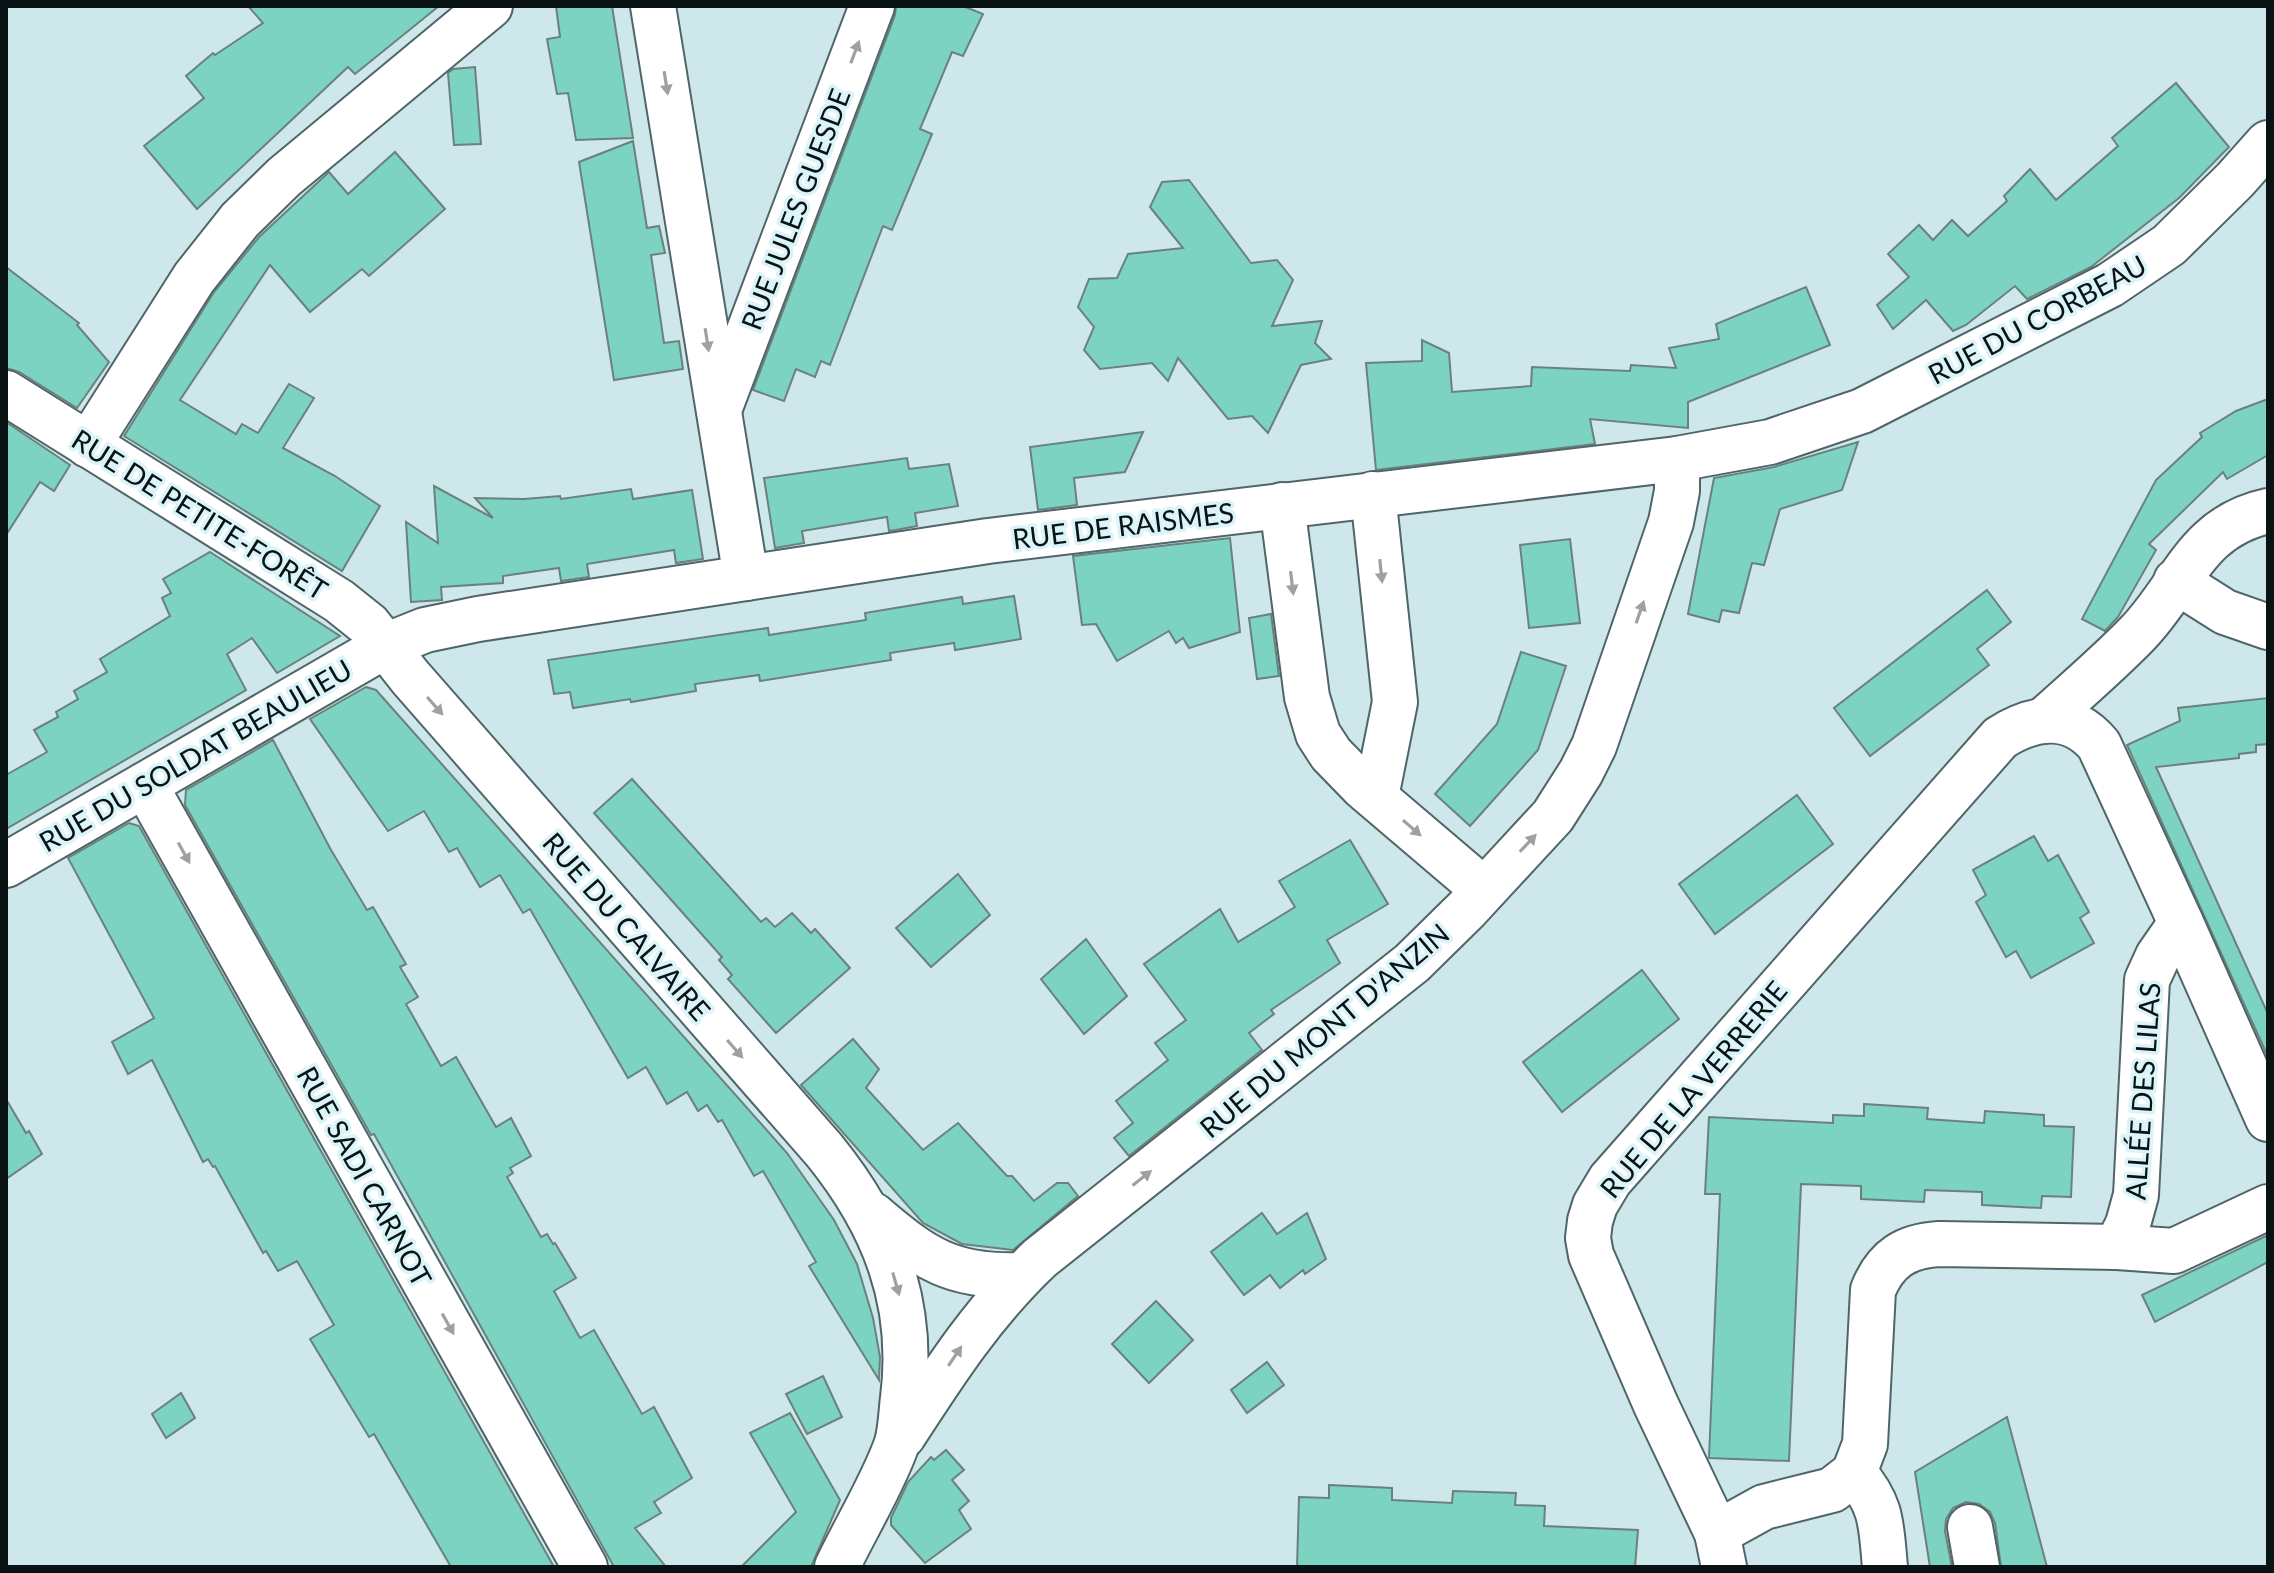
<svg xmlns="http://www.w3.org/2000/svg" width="2274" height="1573" viewBox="0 0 2274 1573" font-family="Lato,sans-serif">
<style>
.building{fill:#7dd3c2;stroke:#6b817c;stroke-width:2}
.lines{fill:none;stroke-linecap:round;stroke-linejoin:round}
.minor-casing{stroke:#4f6569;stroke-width:48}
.minor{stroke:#fff;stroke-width:44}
.oneway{fill:#9da1a1}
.labels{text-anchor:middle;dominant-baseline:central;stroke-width:7;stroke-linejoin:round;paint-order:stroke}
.street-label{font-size:28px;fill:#0a1314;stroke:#dbf4f9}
</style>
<rect width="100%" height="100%" fill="#cee7eb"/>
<!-- building -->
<g class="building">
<path d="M248 6H439L355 74 348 67 197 209 144 146 204 98 186 76 213 53 215 55 263 23Z"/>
<path d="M556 6H612L633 138 576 140 568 93 557 94 547 39 560 37Z"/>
<path d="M896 6H963L983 14 963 56 952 52 920 129 932 134 892 230 883 226 830 365 821 361 815 377 796 369 784 401 753 390 895 15Z"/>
<path d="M475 67 481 144 454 145 448 73 453 69Z"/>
<path d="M2176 83 2229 147 2179 198 2091 267 2027 299 2015 286 1966 325 1953 331 1926 300 1893 329 1877 305 1909 277 1888 254 1919 225 1933 240 1952 220 1968 236 2007 201 2004 196 2030 169 2056 200 2118 146 2112 138Z"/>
<path d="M633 141 647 228 659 226 665 253 651 255 664 343 679 341 683 369 614 380 579 162Z"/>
<path d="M395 152 445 209 369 276 362 269 310 312 270 265 180 400 236 434 242 424 258 433 289 384 314 398 283 448 335 476 380 506 342 571 124 436 214 292 259 237 329 172 348 194Z"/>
<path d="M1189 180 1251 263 1277 260 1293 280 1272 326 1322 321 1315 343 1331 359 1301 365 1268 433 1252 416 1228 419 1178 358 1168 381 1152 363 1100 369 1084 350 1094 327 1078 307 1089 279 1117 278 1128 254 1183 248 1150 207 1162 182Z"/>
<path d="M6 267 79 323 77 325 109 362 77 408 19 372 6 368Z"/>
<path d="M1806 287 1830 345 1688 402V428L1590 419 1595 444 1376 470 1366 363 1422 361V340L1449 353 1452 392 1531 386 1532 367 1630 371 1631 365 1676 368 1669 348 1719 339 1716 324Z"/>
<path d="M2268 399V455L2227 479 2223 472 2149 544 2156 550 2118 617 2105 631 2082 619 2156 480 2202 437 2200 433 2236 411Z"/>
<path d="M6 422 70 465 54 491 40 482 6 535Z"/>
<path d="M1143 432 1125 472 1074 478 1077 505 1038 510 1030 447Z"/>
<path d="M1858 442 1842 490 1780 509 1764 565 1752 563 1739 613 1722 610 1719 622 1688 614 1714 478 1774 467Z"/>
<path d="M907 458 909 469 949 464 958 506 915 513 917 526 896 530 889 531 887 517 802 531 804 543 775 548 764 478Z"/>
<path d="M434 486 493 518 475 498 524 499 560 496 561 499 631 489 633 499 692 490 703 559 676 563 674 550 587 564 589 577 561 581 559 568 503 576V583L441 587 442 600 411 602 406 522 438 543Z"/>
<path d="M1230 538 1240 632 1189 648 1183 638 1176 643 1169 631 1117 661 1096 624 1082 625 1073 556Z"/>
<path d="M1570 539 1580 623 1529 628 1520 545Z"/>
<path d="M210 552 340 636 277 673 252 638 227 654 246 690 6 829V775L47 752 34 730 58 717 56 712 78 699 74 691 107 672 100 659 170 616 162 598 171 593 163 579Z"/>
<path d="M1987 590 2011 622 1977 649 1989 665 1870 756 1834 708Z"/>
<path d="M1014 596 1021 639 955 650 954 643 890 653 891 660 760 681 759 675 695 684 696 691 631 702 630 699 573 708 570 692 554 694 548 660 768 628 769 635 866 620 865 613 962 597 963 604Z"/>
<path d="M1271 614 1279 676 1257 679 1249 618Z"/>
<path d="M1521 652 1566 666 1538 750 1470 826 1435 794 1497 724Z"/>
<path d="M366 687 376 690 787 1153 834 1220 857 1264 873 1318 880 1357 879 1380 809 1266 816 1262 763 1171 754 1176 722 1120 718 1122 707 1105 698 1111 687 1092 667 1104 646 1067 628 1078 530 909 523 913 500 875 480 887 457 848 449 852 424 811 388 831 310 719Z"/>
<path d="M2268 698V744L2256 745V752L2239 754V758L2156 767 2268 1014V1057L2127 745 2180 721 2178 708Z"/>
<path d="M273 740 331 850 367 910 373 907 406 964 400 967 418 997 406 1004 441 1066 456 1057 496 1127 511 1118 531 1156 510 1168 513 1173 507 1177 541 1237 547 1234 553 1244 555 1243 576 1278 554 1291 580 1338 594 1330 642 1414 654 1407 692 1478 654 1502 661 1513 635 1528 666 1567H614L374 1134 371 1135 185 805 186 790Z"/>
<path d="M632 779 761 922 766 918 775 927 792 913 811 933 815 929 850 968 776 1033 728 979 732 975 719 960 722 957 594 813Z"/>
<path d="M1797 795 1833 844 1715 934 1679 884Z"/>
<path d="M129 823 139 826 554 1567H451L374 1434 369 1437 310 1339 334 1325 297 1261 278 1271 266 1251 263 1253 215 1166 213 1167 208 1159 203 1162 152 1060 128 1074 112 1042 154 1018 68 858Z"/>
<path d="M2034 836 2048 861 2058 855 2089 912 2080 918 2094 943 2031 978 2016 951 2006 957 1976 902 1986 895 1973 870Z"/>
<path d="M1350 840 1388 904 1327 940 1340 963 1271 1010 1274 1014 1249 1033 1262 1050 1129 1156 1114 1138 1133 1123 1116 1101 1168 1060 1155 1043 1186 1020 1144 964 1220 909 1238 942 1295 907 1279 881Z"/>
<path d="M958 874 990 915 931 967 896 928Z"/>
<path d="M1086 939 1127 996 1084 1034 1041 979Z"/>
<path d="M1642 970 1679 1019 1562 1112 1523 1062Z"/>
<path d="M853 1039 879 1069 866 1088 923 1150 958 1123 1007 1176H1012L1034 1201 1057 1183H1068L1078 1196 1013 1250 962 1244 923 1223 801 1085Z"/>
<path d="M6 1099 26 1133 29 1131 42 1154 6 1179Z"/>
<path d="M1864 1104 1928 1108 1927 1119 1984 1123 1985 1111 2044 1115V1126L2074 1127 2071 1197 2042 1196 2041 1208 1982 1205V1192L1925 1190 1924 1202 1861 1199V1186L1801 1184 1789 1461 1709 1458 1720 1194H1705L1709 1117 1833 1123V1115L1864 1116Z"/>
<path d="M1262 1213 1277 1234 1307 1213 1326 1259 1305 1274 1303 1270 1280 1288 1270 1275 1244 1295 1211 1252Z"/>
<path d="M2268 1235V1262L2155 1322 2142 1295Z"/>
<path d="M1156 1301 1193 1340 1149 1383 1112 1344Z"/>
<path d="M1267 1362 1284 1385 1247 1413 1231 1390Z"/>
<path d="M823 1376 842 1417 807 1434 786 1394Z"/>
<path d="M181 1393 195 1418 166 1438 152 1414Z"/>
<path d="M790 1413 840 1500 811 1567H741L796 1512 750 1433Z"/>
<path d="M2007 1417 2047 1567H2001L1995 1523 1990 1512 1979 1504 1966 1502 1953 1508 1946 1519 1945 1531 1952 1567H1930L1915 1472Z"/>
<path d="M946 1450 964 1470 952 1480 969 1501 959 1510 971 1529 925 1563 891 1525V1518L908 1482 931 1457 934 1460Z"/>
<path d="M1329 1485 1392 1488V1500L1452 1503 1453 1491 1516 1493 1515 1505 1545 1506 1544 1526 1638 1530 1635 1567H1297L1299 1497 1329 1498Z"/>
</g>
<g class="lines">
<!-- minor casing -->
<g class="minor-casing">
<g id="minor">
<path d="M653 6 746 578"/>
<path d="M6 393 339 601 369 625 410 677 824 1150C884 1224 915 1302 903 1398 901 1413 901 1432 896 1446 882 1485 855 1529 837 1567"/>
<path d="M719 410 872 6"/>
<path d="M88 445 194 278 240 220 284 177 490 6"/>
<path d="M1373 494 1395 702 1376 797"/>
<path d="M1282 505 1307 697 1318 734 1331 754 1363 787 1484 890"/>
<path d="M2176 581 2225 612 2268 627"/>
<path d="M2043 721C2075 692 2108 664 2138 633 2184 585 2195 527 2268 511"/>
<path d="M145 785 585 1567"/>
<path d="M6 865 385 646 425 630 478 619 988 541 1677 459 1770 442 1862 411 2110 285 2169 245 2235 180 2268 143"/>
<path d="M873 1215C924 1259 953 1278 1022 1275"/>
<path d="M2117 1247 2128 1224 2136 1195 2147 980 2158 956 2181 923"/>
<path d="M903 1436C945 1371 983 1312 1040 1258L1412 963 1467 909 1553 816 1581 772 1594 746 1671 522 1677 491V459"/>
<path d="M1854 1473C1883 1505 1881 1526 1885 1567"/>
<path d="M1970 1527 1977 1567"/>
<path d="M1717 1533 1764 1507 1832 1490 1854 1473 1865 1444 1873 1290C1886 1258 1906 1246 1939 1244L2117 1247 2174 1251 2268 1207"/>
<path d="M1724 1567 1717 1533 1656 1405 1591 1255 1588 1238 1590 1221 1595 1205 1610 1180 2000 738C2034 716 2071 711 2099 745L2181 923 2268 1119"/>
</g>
</g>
<!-- minor -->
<use href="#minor" class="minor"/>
</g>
<!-- one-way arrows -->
<defs><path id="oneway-solid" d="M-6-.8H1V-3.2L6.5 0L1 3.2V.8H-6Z" transform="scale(2)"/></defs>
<g class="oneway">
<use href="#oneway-solid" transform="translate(855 52) rotate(-69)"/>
<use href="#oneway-solid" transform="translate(666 83) rotate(81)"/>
<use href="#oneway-solid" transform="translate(707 340) rotate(81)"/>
<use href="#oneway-solid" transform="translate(1381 571) rotate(84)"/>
<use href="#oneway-solid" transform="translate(1292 583) rotate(83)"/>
<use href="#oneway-solid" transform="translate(1640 612) rotate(-71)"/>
<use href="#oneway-solid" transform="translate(435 706) rotate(49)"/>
<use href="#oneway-solid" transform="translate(1412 828) rotate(41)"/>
<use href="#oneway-solid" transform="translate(1528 843) rotate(-47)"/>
<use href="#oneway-solid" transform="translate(184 853) rotate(61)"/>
<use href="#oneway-solid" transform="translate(735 1049) rotate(49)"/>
<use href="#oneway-solid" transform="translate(1142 1178) rotate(-38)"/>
<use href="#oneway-solid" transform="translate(896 1284) rotate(74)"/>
<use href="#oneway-solid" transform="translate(448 1324) rotate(61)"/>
<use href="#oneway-solid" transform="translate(955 1356) rotate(-56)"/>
</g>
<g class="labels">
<!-- street labels -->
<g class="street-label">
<text transform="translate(795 209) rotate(-69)">RUE JULES GUESDE</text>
<text transform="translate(2037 319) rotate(-28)">RUE DU CORBEAU</text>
<text transform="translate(200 514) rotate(32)">RUE DE PETITE-FORÊT</text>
<text transform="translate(1123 525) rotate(-7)">RUE DE RAISMES</text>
<text transform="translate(195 755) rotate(-30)">RUE DU SOLDAT BEAULIEU</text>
<text transform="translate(627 926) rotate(49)">RUE DU CALVAIRE</text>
<text transform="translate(1324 1030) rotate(-40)">RUE DU MONT D'ANZIN</text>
<text transform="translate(1693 1089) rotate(-50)">RUE DE LA VERRERIE</text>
<text transform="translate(2142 1091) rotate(-86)">ALLÉE DES LILAS</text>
<text transform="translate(365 1176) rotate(61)">RUE SADI CARNOT</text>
</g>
</g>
<!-- border -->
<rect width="2274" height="1573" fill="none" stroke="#0a1314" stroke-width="16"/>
</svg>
